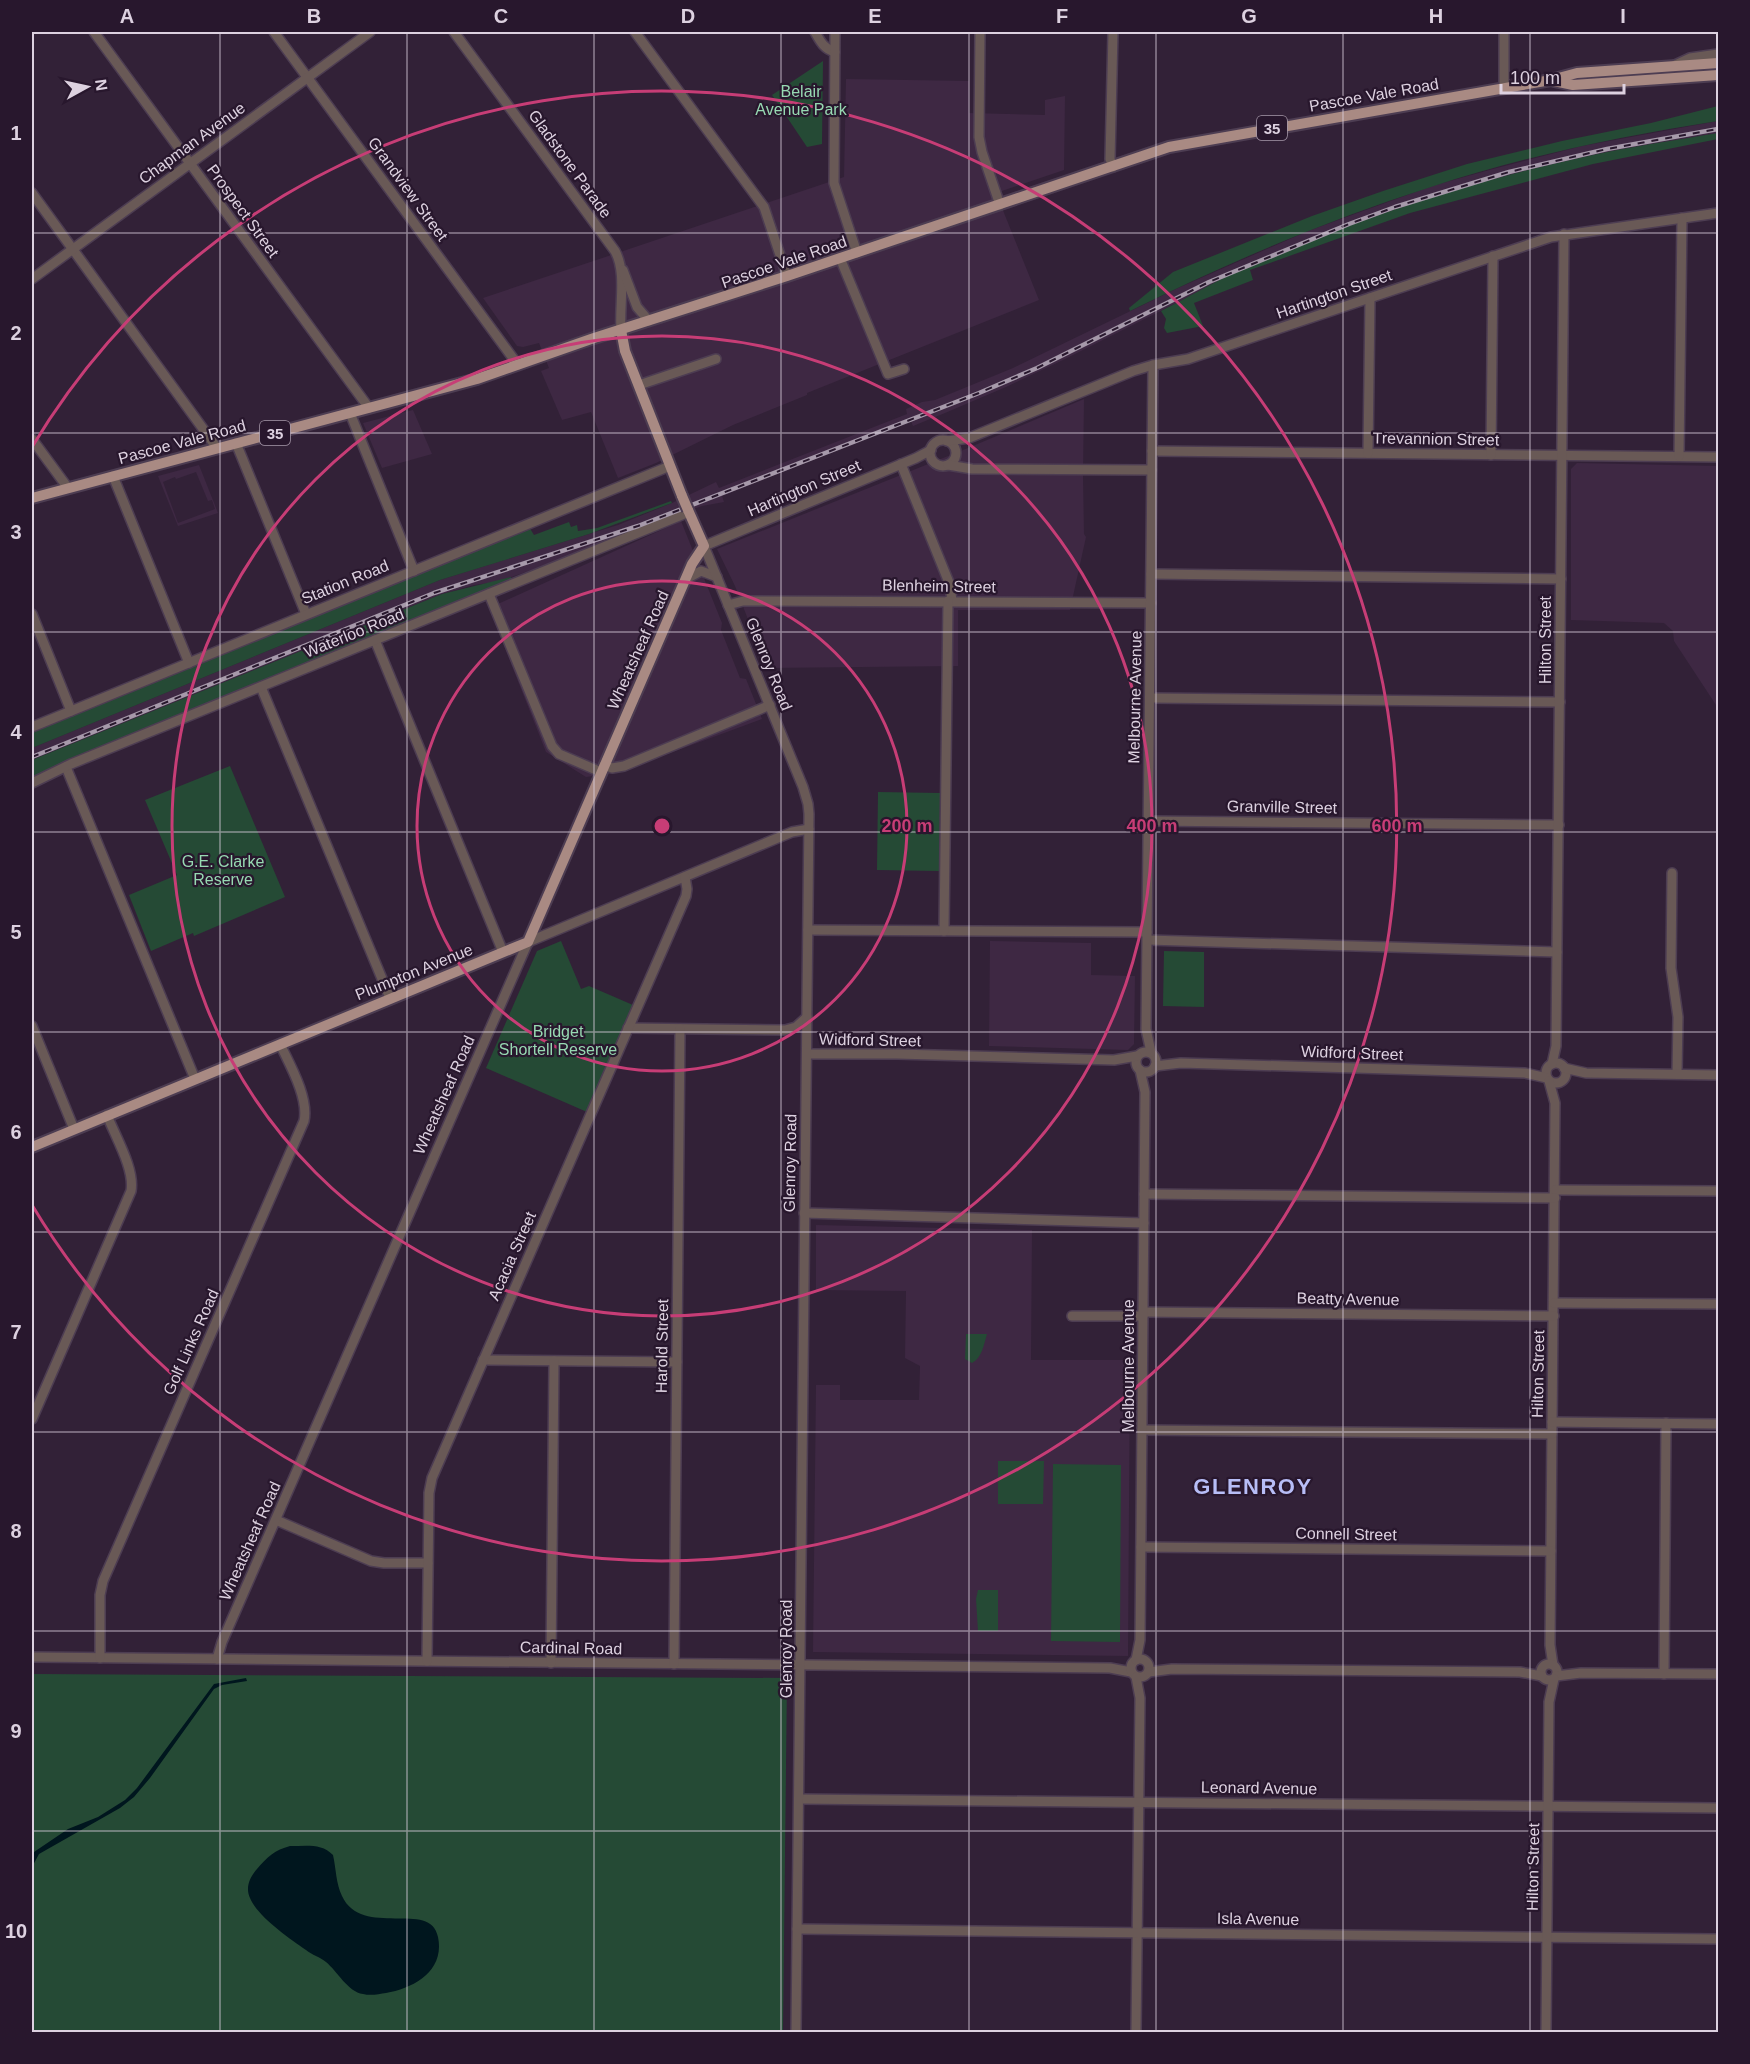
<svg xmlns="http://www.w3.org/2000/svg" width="1750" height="2064" viewBox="0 0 1750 2064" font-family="Arial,sans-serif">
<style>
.built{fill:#3e2843;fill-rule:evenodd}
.green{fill:#254a35}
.water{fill:#00161e}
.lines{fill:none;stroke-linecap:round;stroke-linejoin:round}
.minor-casing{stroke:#4d3d52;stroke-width:12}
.major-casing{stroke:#4d3d52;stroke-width:14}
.minor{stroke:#695956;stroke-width:9}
.major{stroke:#a98a83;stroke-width:10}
.rail-casing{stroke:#a699aa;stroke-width:4.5}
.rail{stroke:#28172d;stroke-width:2;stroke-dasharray:7;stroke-linecap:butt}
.major-bridge-casing{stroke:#4d3d52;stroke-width:14;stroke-linecap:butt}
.major-bridge{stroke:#a98a83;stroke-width:10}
.grid{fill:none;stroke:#ddd1e0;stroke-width:1.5;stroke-opacity:0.55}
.ring{fill:none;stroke:#c73d76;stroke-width:3}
.labels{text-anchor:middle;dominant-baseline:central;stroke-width:4.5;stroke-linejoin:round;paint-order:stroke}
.shield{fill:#28172d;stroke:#a799aa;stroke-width:1.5}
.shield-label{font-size:15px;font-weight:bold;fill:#ddd1e0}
.park-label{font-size:16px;fill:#97d9b2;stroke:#28172d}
.street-label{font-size:16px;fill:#ddd1e0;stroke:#28172d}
.district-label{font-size:22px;font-weight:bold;letter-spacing:1.5px;fill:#b7bdf6;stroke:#28172d}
.centre{fill:#c73d76;stroke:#28172d;stroke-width:3}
.ring-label{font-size:18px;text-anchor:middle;font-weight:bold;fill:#c73d76;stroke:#28172d;stroke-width:4.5;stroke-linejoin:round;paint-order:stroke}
.neatline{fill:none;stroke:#ddd1e0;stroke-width:2}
.grid-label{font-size:20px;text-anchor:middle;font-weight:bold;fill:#ddd1e0}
</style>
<rect width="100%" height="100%" fill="#322137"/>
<!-- built -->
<g class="built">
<path d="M846 79 969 81V113L1045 115V100L1065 96 1064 170 996 193 1039 300 807 393V395L733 425 656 463 618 478 591 412 562 420 541 371 549 368 539 343 523 347 517 346 483 298 844 177Z"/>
<path d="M1718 121V133L1593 155 1546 166 1487 181 1388 212 1330 234 1238 272 1065 359 1006 387 945 413 913 426 911 421 722 496 724 502 702 506 674 516 583 552 497 582 474 585 442 594 32 760V748L440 580 618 525 672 503 716 482 719 488 907 414 906 409 922 402 935 400 1013 368 1178 288 1308 231 1432 186 1493 169 1582 146Z"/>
<path d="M1084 399 1083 476 1084 534 1086 537 1070 610H958V666L767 668 735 586 717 549 968 448Z"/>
<path d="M413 410 432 454 382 468 363 423Z"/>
<path d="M1577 463 1718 466V708L1674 641 1673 631 1664 623 1571 620V469Z"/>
<path d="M199 465 218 513 178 526 158 476ZM196 472 208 501 212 500 215 509 178 523 163 482 175 477 176 479Z"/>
<path d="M681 521 722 623 721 630 740 678 746 679 762 719 616 773 586 777 546 752 489 608Z"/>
<path d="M990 941 1091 943V975L1135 976 1134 1044 1128 1050 989 1046Z"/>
<path d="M816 1225 1032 1230 1031 1360H1130L1128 1656 813 1652 816 1385H840V1400H919L920 1366 905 1358 906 1291 816 1290Z"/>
</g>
<!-- green -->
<g class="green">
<path d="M823 61 822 144 807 147 772 95Z"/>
<path d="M1718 106V121C1621 136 1525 156 1431 187 1328 220 1227 263 1130 311L1129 308 1173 272 1312 216 1383 191 1467 164 1562 141 1651 123Z"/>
<path d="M1718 133V139L1593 164 1410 213 1250 270 1253 280 1194 303 1203 326 1167 333 1164 328 1166 319 1161 311C1187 298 1212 283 1238 271 1349 221 1474 180 1593 155 1634 146 1677 140 1718 133Z"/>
<path d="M671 501 672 503 589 534 440 580 32 748V732L529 527 534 535 569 522 571 527 577 525 578 531 597 528Z"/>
<path d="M511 577 512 580 32 779V760L442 594Z"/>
<path d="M230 766 285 897 194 936 193 933 151 951 129 895 177 875 145 800Z"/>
<path d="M878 792 940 793 939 871 877 870Z"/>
<path d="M561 941 581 989 589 986 633 1005 587 1112 486 1068 537 951Z"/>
<path d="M1164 951 1204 952V1007L1163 1006Z"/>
<path d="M966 1334H987C984 1344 982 1358 972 1363L965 1359Z"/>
<path d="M998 1461H1044L1043 1504H998Z"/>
<path d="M1053 1464 1121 1465 1120 1642 1051 1641Z"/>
<path d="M978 1590H998V1631H978L976 1599Z"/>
<path d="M32 1674 787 1678 783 2032H32Z"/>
</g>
<!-- water -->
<g class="water">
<path d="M246 1678 247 1681 222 1685 214 1689 150 1778 134 1797 120 1808 39 1854 32 1867V1854L34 1852 68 1829 98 1817 125 1800 137 1788 214 1684Z"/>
<path d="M290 1846C306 1846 322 1843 333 1855 336 1868 336 1884 342 1896 362 1939 431 1899 438 1937 445 1971 414 1988 386 1993 379 1994 371 1996 363 1994 348 1992 337 1971 326 1962 320 1957 312 1955 306 1950 289 1938 258 1917 250 1898 245 1887 250 1877 257 1869 267 1857 275 1850 290 1846Z"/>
</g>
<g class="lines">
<!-- minor casing -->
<g class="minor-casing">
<g id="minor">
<path d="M94 32 369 408"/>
<path d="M274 32 518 365"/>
<path d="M454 32 615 251C627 273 619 305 621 330"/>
<path d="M635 32 764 207 787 276"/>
<path d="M815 32C820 41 824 49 835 52"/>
<path d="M835 32 834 183 857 253"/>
<path d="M980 32 979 137 982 152 1000 205"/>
<path d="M1113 32 1110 159 1113 167"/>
<path d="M1675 65 1690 58 1718 54"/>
<path d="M1504 88V32"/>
<path d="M32 193 217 448"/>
<path d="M840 258 888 374 904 369"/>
<path d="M623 270 637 307 649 321"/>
<path d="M32 279 370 32"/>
<path d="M639 385 716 359"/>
<path d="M350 413 414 571"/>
<path d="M32 439 68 488"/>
<circle cx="943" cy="453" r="13"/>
<path d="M947 441 969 438 1133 371 1153 365 1188 359 1551 237 1718 213"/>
<path d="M236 443 306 614"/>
<path d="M1152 451 1718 457"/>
<path d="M1368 453 1370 298"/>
<path d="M1491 455 1493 256"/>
<path d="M1679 456 1682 218"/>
<path d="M901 464 950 585 952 601"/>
<path d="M948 465 972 469 1152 470"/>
<path d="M113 476 189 663"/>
<path d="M1151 574 1561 579"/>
<path d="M686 579 701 571 717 577"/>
<path d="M489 594 552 746 559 754 601 772"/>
<path d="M728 605 743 601 1151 603"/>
<path d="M32 614 71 711"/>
<path d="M375 640 503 952"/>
<path d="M261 687 390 998"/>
<path d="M1150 698 1560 702"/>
<path d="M32 727 670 466"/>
<path d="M604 765 612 768 624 766 770 705"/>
<path d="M66 767 195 1079"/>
<path d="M32 783 71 764 689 512"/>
<path d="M1148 821 1559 825"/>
<path d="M1672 873 1671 968 1678 1017 1677 1074"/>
<path d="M808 930 1147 932"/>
<path d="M944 931 948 601"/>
<path d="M1148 940 1557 952"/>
<path d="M32 1026 74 1129"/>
<path d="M628 1028 785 1030 796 1027 807 1017"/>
<circle cx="1146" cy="1062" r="10"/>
<path d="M1151 1052 1146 1029 1153 365"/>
<path d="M807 1054H897L1114 1060 1137 1056"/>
<circle cx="1556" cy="1073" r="10"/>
<path d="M1552 1064 1556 1046 1564 234"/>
<path d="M1155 1066 1181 1063 1525 1073 1547 1078"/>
<path d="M1564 1068 1586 1073 1718 1075"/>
<path d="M1549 1081 1555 1103 1550 1645 1553 1665"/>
<path d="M1555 1190 1718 1191"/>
<path d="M1144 1194 1555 1198"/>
<path d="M804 1213 1144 1223"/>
<path d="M1554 1303 1718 1304"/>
<path d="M1143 1312 1554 1316"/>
<path d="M1072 1316H1143"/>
<path d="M483 1360 677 1362"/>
<path d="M32 1419 131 1191C135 1169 115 1136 107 1115"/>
<path d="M1552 1422 1718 1424"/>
<path d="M1142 1430 1552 1434"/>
<path d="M276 1520 371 1561 384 1563H428"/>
<path d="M1141 1547 1551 1551"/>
<path d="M32 1657 1110 1668 1131 1672"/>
<path d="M100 1658V1595L103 1581 304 1121C309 1098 290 1065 280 1044"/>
<circle cx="1140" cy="1668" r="9"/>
<path d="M217 1659 222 1642 528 942 792 832 809 829"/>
<path d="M1136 1660 1140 1640 1145 1092 1140 1070"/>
<path d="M427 1661 429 1493 432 1478 686 896 687 889 685 877"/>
<path d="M551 1663 554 1361"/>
<circle cx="1549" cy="1672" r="8"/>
<path d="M674 1664 680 1029"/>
<path d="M1149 1672 1172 1669 1520 1672 1542 1676"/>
<path d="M1664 1674 1666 1423"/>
<path d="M1556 1676 1581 1673 1718 1674"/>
<path d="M1136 1677 1140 1698 1136 2032"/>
<path d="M799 1799 1718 1808"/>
<path d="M797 1929 1718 1939"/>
<path d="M796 2032 809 814 808 804 803 787 704 546 916 458 931 450"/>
<path d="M1546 2032 1549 1702 1554 1679"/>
</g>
</g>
<!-- major casing -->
<g class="major-casing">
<g id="major">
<path d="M1554 81 1573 85 1718 75"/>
<path d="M621 330 625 351 682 496"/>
<path d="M32 498 477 379 594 338 787 276 1169 147 1551 80 1577 73 1718 63"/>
<path d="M32 1147 528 942 692 564 704 546 688 510"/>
</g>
</g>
<!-- minor -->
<use href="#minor" class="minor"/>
<!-- major -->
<use href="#major" class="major"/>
<!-- rail casing -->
<g class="rail-casing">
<path id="rail" d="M32 757 434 593 638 526 979 393 1037 368 1209 282 1349 224 1395 207 1509 172 1607 149 1718 129"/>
</g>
<!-- rail -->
<use href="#rail" class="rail"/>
<!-- major-bridge casing -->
<g class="major-bridge-casing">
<path id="major-bridge" d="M682 496 688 510"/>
</g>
<!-- major-bridge -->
<use href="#major-bridge" class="major-bridge"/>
</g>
<!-- grid -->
<path class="grid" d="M220 32V2032M407 32V2032M594 32V2032M781 32V2032M969 32V2032M1156 32V2032M1343 32V2032M1530 32V2032M32 233H1718M32 433H1718M32 632H1718M32 832H1718M32 1032H1718M32 1232H1718M32 1432H1718M32 1631H1718M32 1831H1718"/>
<!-- distance rings -->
<g class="ring">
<circle cx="662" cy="826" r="245"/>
<circle cx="662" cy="826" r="490"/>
<path d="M32 447A735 735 0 1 1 32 1205"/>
</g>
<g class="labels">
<!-- shield labels -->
<g class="shield">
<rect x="1257" y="116" width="30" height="24" rx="4.5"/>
<rect x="260" y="421" width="30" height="24" rx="4.5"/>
</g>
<g class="shield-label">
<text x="1272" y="128">35</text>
<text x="275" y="433">35</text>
</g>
<!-- park labels -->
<g class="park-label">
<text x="801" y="91">Belair<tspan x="801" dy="18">Avenue Park</tspan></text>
<text x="223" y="861">G.E. Clarke<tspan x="223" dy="18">Reserve</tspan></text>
<text x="558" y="1031">Bridget<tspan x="558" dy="18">Shortell Reserve</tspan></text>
</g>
<!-- street labels -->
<g class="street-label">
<text transform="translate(1374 95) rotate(-10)">Pascoe Vale Road</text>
<text transform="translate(192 143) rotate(-36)">Chapman Avenue</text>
<text transform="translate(570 164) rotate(54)">Gladstone Parade</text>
<text transform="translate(408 189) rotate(54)">Grandview Street</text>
<text transform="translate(243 211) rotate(54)">Prospect Street</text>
<text transform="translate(784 262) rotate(-19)">Pascoe Vale Road</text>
<text transform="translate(1334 294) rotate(-19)">Hartington Street</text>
<text transform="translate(1436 439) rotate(1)">Trevannion Street</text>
<text transform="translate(182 442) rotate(-15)">Pascoe Vale Road</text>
<text transform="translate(804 488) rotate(-23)">Hartington Street</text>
<text transform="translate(345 582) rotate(-22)">Station Road</text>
<text transform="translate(939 586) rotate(1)">Blenheim Street</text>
<text transform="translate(354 633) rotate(-22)">Waterloo Road</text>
<text transform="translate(1545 640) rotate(-90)">Hilton Street</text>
<text transform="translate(638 650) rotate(-66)">Wheatsheaf Road</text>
<text transform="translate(769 664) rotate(68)">Glenroy Road</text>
<text transform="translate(1135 697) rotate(-89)">Melbourne Avenue</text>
<text transform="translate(1282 807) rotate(1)">Granville Street</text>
<text transform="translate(414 972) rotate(-22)">Plumpton Avenue</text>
<text transform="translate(870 1040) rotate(1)">Widford Street</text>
<text transform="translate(1352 1053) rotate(2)">Widford Street</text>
<text transform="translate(444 1095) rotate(-66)">Wheatsheaf Road</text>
<text transform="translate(790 1163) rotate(-89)">Glenroy Road</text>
<text transform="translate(512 1256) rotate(-66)">Acacia Street</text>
<text transform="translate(1348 1299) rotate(1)">Beatty Avenue</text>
<text transform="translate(191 1342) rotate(-66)">Golf Links Road</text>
<text transform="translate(662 1346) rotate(-89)">Harold Street</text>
<text transform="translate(1128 1366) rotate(-90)">Melbourne Avenue</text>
<text transform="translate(1538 1374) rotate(-89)">Hilton Street</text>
<text transform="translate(1346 1534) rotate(1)">Connell Street</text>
<text transform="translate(250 1541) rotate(-66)">Wheatsheaf Road</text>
<text transform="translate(571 1648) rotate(1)">Cardinal Road</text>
<text transform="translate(786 1649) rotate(-90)">Glenroy Road</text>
<text transform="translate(1259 1788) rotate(1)">Leonard Avenue</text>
<text transform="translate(1533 1867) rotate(-89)">Hilton Street</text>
<text transform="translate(1258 1919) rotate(1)">Isla Avenue</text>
</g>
<!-- district labels -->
<g class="district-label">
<text x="1253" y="1486">GLENROY</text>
</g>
</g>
<circle cx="662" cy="826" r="9" class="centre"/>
<g class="ring-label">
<text x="907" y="832">200 m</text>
<text x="1152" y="832">400 m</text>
<text x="1397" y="832">600 m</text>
</g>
<!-- border -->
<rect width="1750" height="2064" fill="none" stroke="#28172d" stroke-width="66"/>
<!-- north arrow -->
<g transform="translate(87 87) rotate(82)" stroke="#28172d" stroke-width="4.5" paint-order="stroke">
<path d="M0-4.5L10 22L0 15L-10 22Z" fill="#ddd1e0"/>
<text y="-9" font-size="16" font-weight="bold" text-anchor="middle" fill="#ddd1e0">N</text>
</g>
<!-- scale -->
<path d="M1501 84v9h123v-9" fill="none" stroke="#ddd1e0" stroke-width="3"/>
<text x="1510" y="84" font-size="18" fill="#ddd1e0" stroke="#28172d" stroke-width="4.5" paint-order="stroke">100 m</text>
<rect x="33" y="33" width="1684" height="1998" class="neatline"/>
<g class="grid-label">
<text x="127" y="23">A</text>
<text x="314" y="23">B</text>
<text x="501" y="23">C</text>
<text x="688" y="23">D</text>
<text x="875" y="23">E</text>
<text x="1062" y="23">F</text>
<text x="1249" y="23">G</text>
<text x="1436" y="23">H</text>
<text x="1623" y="23">I</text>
<text x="16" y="140">1</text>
<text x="16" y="340">2</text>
<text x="16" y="539">3</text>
<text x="16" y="739">4</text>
<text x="16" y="939">5</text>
<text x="16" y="1139">6</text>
<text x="16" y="1339">7</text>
<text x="16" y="1538">8</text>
<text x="16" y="1738">9</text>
<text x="16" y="1938">10</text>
</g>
</svg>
